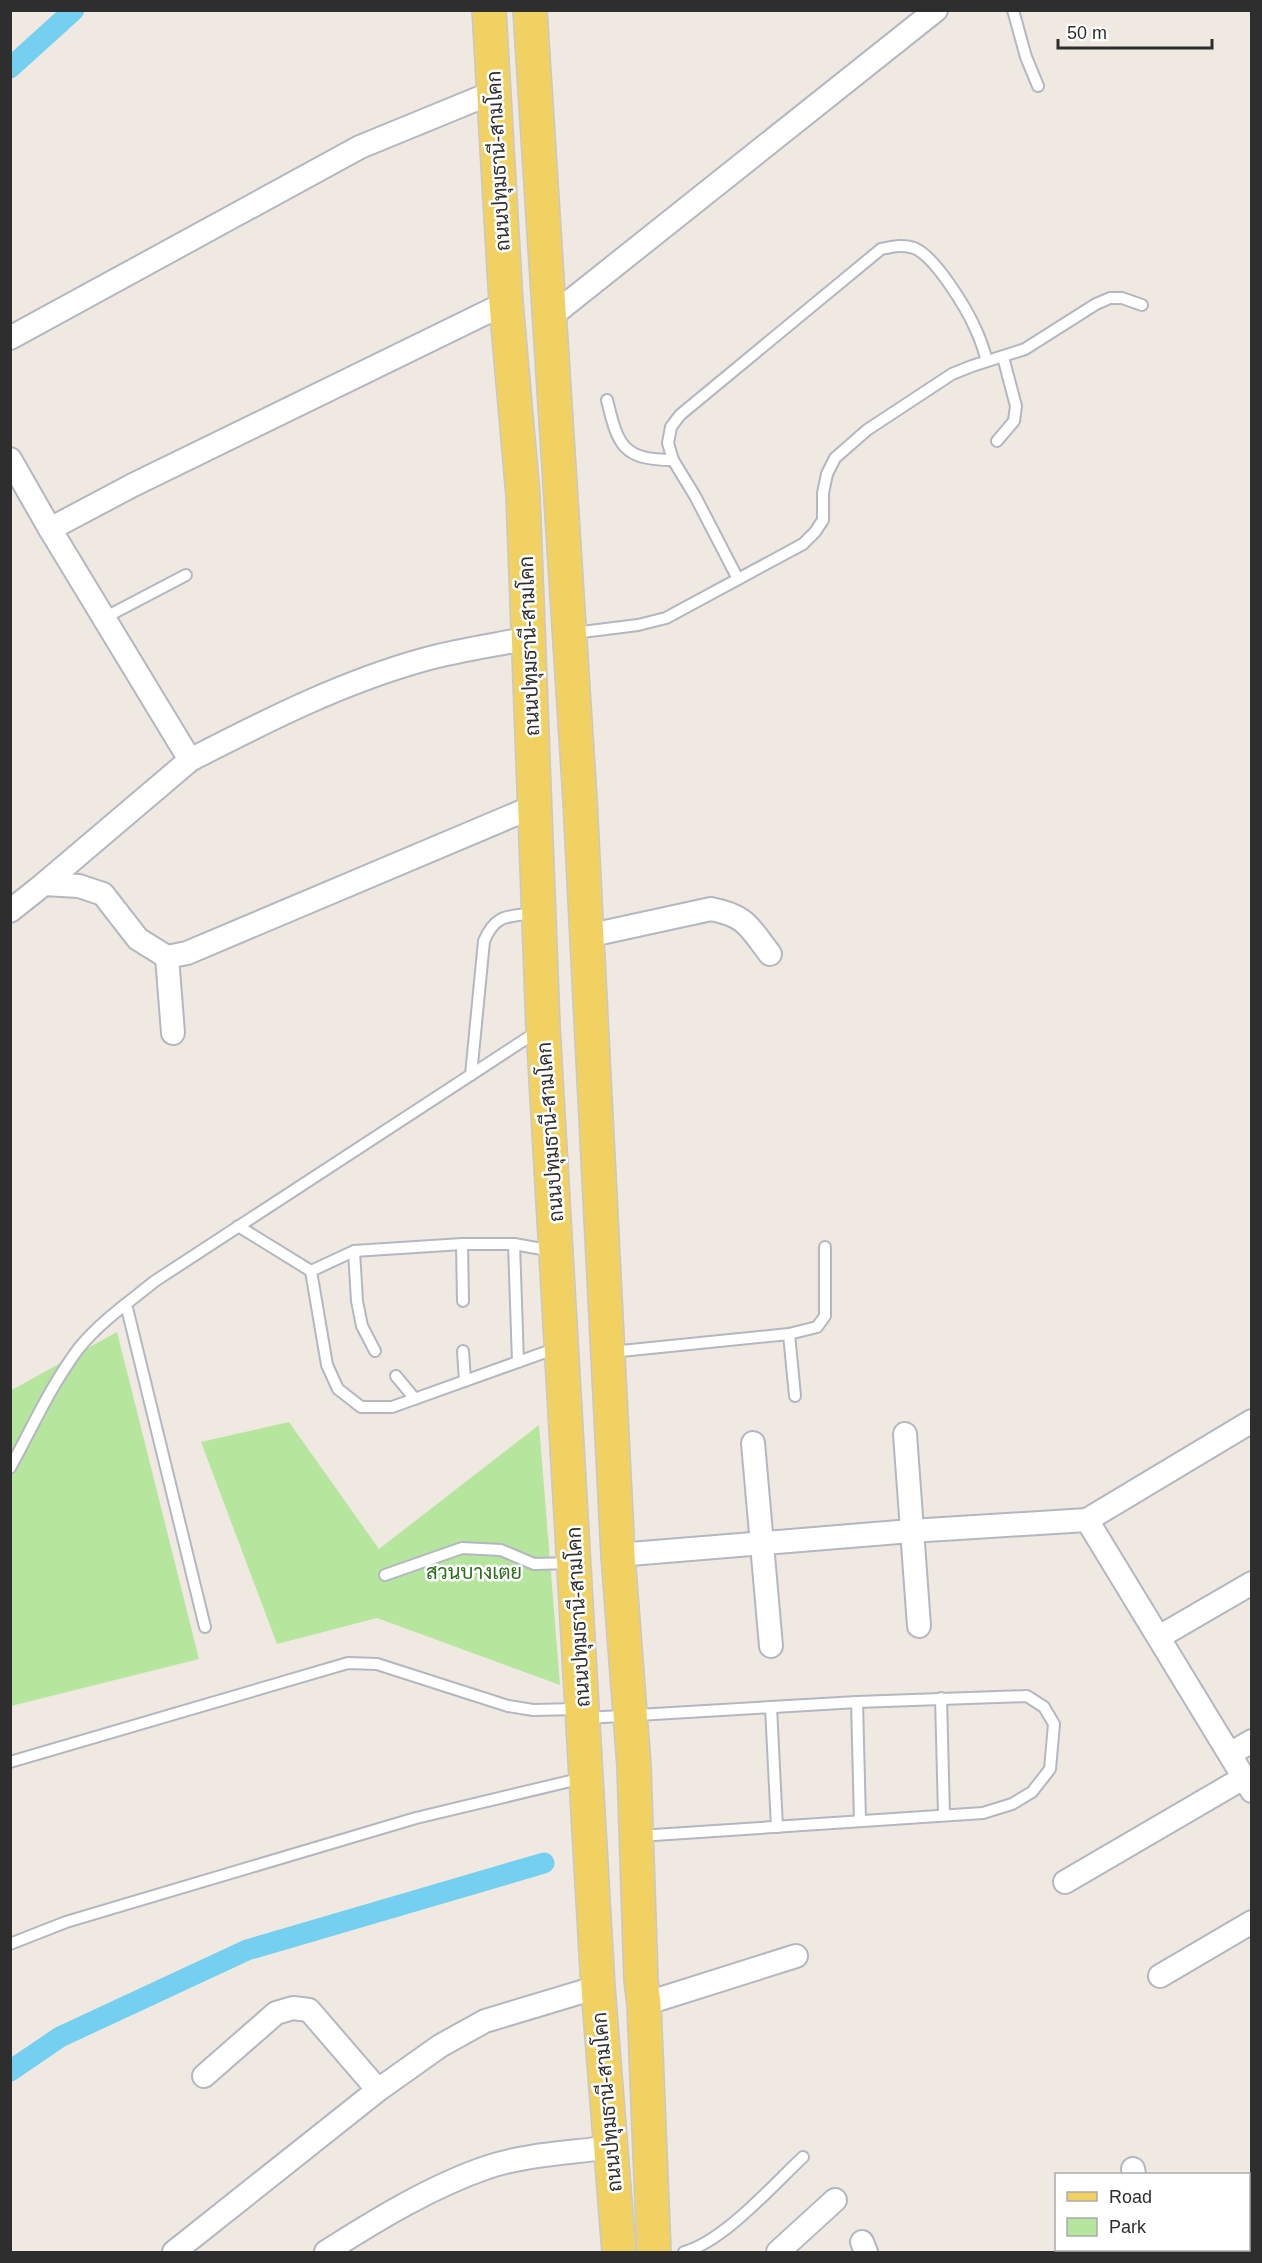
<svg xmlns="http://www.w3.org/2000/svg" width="1262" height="2263" viewBox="0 0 1262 2263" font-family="Helvetica,Sarabun,sans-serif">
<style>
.green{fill:#b6e59e}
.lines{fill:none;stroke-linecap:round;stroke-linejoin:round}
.canal{stroke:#75cff0;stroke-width:21}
.service-casing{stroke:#b4b7c1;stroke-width:14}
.minor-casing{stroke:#b4b7c1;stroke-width:26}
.primary-casing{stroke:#c9c9c9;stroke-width:36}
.service{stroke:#fff;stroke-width:10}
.minor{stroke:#fff;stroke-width:22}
.primary{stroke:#f2d163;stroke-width:33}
.labels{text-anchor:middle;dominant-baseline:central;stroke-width:5;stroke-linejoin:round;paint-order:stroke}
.street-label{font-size:20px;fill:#2e2e2e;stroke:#fff}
.park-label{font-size:20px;fill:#2c6e1b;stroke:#fff}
</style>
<rect width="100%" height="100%" fill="#efe9e1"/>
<!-- green -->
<g class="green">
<path d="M117 1332 199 1659 11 1706 10 1391Z"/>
<path d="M289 1422 379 1549 539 1425 560 1685 377 1618 277 1644 201 1442Z"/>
</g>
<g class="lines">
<!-- canal -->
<g class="canal">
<path d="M10 68 74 10"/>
<path d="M10 2071 60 2037 247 1950 544 1863"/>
</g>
<!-- service casing -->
<g class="service-casing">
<g id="service">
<path d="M1013 10 1026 57 1038 86"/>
<path d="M607 400C618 446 623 460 673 460"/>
<path d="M997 441 1014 421 1016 406 1003 357"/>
<path d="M738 579 695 496 673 460 668 443 671 427 680 415 881 249C892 247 902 244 914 248 935 256 967 309 976 330 981 340 984 351 987 361"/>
<path d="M104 618 186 575"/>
<path d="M574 633 638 625 666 618 803 544 815 532 823 520V493L827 474 835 458 867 430 952 374 972 366 1025 349 1096 304 1110 298H1122L1142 305"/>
<path d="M471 1075 484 941C496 913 508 917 535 913"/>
<path d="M238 1226 311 1271"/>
<path d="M462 1244 463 1301"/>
<path d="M514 1244 518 1362"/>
<path d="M354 1251 357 1301 362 1326 375 1351"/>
<path d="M553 1251 514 1244H462L354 1251 311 1271 327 1365 338 1389 361 1407H392L557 1348"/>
<path d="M126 1304 205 1627"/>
<path d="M789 1334 795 1396"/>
<path d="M463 1351 465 1381"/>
<path d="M611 1352 789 1334 817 1327 825 1316V1247"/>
<path d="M396 1376 415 1399"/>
<path d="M10 1468C32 1428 51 1385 79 1348 100 1322 129 1302 155 1281L538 1031"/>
<path d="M385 1575 462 1548 501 1550 534 1564 571 1563"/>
<path d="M941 1698 944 1815"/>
<path d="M857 1702 860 1821"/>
<path d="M771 1707 777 1827"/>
<path d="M587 1718 857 1702 1027 1696 1044 1707 1054 1724 1050 1769 1032 1792 1012 1804 983 1813 639 1836"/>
<path d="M10 1762 348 1663 377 1664 508 1706 533 1710 577 1709"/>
<path d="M10 1944 66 1922 416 1818 583 1778"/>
<path d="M684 2252C723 2242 772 2186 803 2157"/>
</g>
</g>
<!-- minor casing -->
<g class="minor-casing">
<g id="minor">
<path d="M549 318 936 10"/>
<path d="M10 338 360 147 494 92"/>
<path d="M10 459 50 529"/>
<path d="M190 760C266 721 342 682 426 659 459 650 495 645 529 638"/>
<path d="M44 884 190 760 50 529 133 485 506 303"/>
<path d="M10 911 44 884 79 886 103 894 138 939 167 957 187 953 535 806"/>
<path d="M587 936 711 909C747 916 749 927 770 954"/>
<path d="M167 957 173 1033"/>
<path d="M905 1434 919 1626"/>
<path d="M753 1443 771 1646"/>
<path d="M1087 1520 1252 1421"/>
<path d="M618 1555 911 1531 1087 1520 1252 1791"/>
<path d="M1159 1637 1252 1583"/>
<path d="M1230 1754 1252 1741"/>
<path d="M1065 1882 1245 1777"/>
<path d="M1160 1976 1252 1922"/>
<path d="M644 2004 796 1956"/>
<path d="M204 2076 276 2013 293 2008 309 2010 378 2090"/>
<path d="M1133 2169 1134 2174"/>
<path d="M862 2242 866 2252"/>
<path d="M1084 2250 1085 2252"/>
<path d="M1154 2250 1155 2252"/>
<path d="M174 2252 378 2090 440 2046 485 2021 598 1987"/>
<path d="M326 2252C376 2220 432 2186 488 2167 527 2154 571 2153 611 2147"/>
<path d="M778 2252 835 2200"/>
<path d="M1251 2252H1252"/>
</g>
</g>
<!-- primary casing -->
<g class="primary-casing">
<g id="primary">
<path d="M489 10 506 303 523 495 543 1027 598 1987 619 2252"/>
<path d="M530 10 580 800 618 1555 634 1766 641 1980 644 2004 654 2252"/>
</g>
</g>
<!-- service -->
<use href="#service" class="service"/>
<!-- minor -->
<use href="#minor" class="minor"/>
<!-- primary -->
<use href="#primary" class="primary"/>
</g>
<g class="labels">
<!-- street labels -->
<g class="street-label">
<text transform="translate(498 161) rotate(-93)">ถนนปทุมธานี-สามโคก</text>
<text transform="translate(529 646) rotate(-92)">ถนนปทุมธานี-สามโคก</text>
<text transform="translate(550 1132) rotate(-94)">ถนนปทุมธานี-สามโคก</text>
<text transform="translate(578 1617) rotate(-93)">ถนนปทุมธานี-สามโคก</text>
<text transform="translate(607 2102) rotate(-95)">ถนนปทุมธานี-สามโคก</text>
</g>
<!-- park labels -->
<g class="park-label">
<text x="474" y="1572">สวนบางเตย</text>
</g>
</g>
<!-- border -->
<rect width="1262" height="2263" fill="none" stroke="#2e2e2e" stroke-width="24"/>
<!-- legend -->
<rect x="1055" y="2173" width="195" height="78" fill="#ffffff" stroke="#ababab" stroke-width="1.5"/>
<rect x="1067" y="2192" width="30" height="9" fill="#f2d163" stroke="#ababab" stroke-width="1.5"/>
<text x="1109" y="2203" font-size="18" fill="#2e2e2e">Road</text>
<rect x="1067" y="2218" width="30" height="18" fill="#b6e59e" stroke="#ababab" stroke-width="1.5"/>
<text x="1109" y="2233" font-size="18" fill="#2e2e2e">Park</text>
<!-- scale -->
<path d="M1058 39v9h154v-9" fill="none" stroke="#2e2e2e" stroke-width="3"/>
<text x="1067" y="39" font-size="18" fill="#2e2e2e" stroke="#ffffff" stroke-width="4.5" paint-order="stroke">50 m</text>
</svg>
